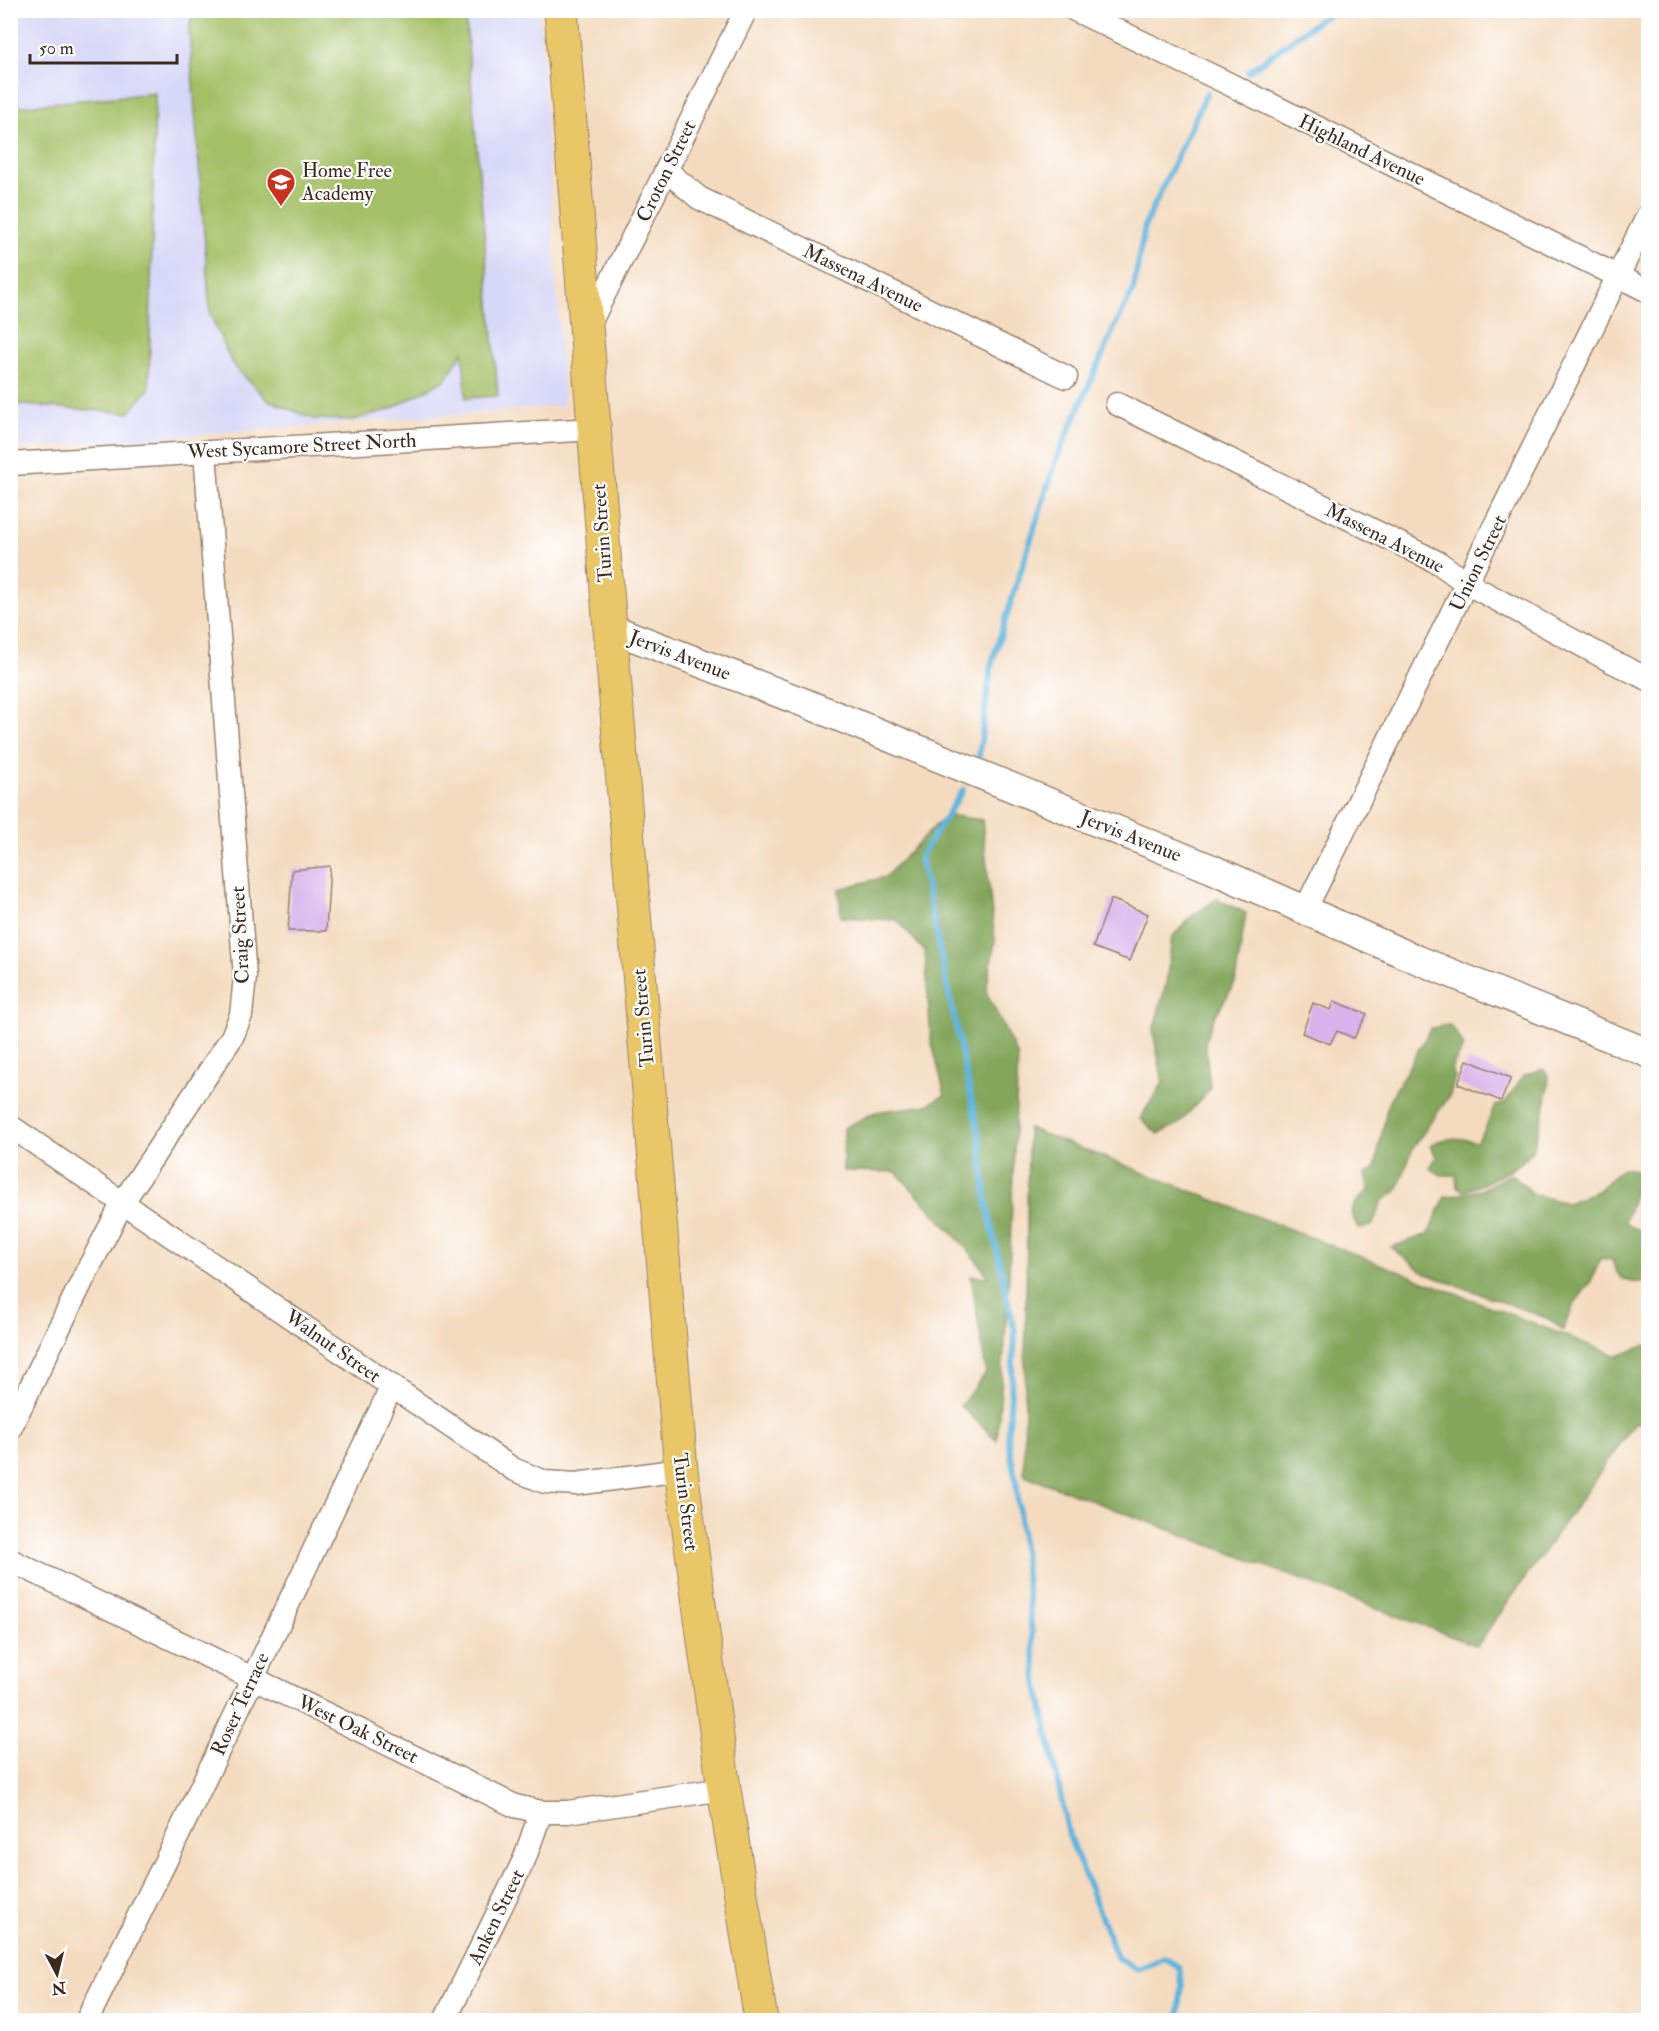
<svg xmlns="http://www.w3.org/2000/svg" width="1659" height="2031" viewBox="0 0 1659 2031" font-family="'IM FELL Double Pica',serif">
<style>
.built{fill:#d7d7f8}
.green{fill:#a4c066;stroke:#707542;stroke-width:1.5}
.forest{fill:#83a65b;stroke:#5f683c;stroke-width:1.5}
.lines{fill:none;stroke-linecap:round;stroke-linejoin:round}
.stream{stroke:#5eb4db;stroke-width:6}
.building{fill:#dab2ec}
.minor-casing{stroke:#98826e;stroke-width:25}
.tertiary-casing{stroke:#98826e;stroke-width:31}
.primary-casing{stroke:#98826e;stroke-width:35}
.minor{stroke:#fff;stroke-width:22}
.tertiary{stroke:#fff;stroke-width:28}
.primary{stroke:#e9c769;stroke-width:33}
.labels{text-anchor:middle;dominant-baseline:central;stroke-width:4.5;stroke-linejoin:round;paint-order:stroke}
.street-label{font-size:20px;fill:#3b2a1e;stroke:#fff}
.poi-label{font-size:20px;fill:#3b2a1e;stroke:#fff;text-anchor:start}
</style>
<rect width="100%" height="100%" fill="#fff"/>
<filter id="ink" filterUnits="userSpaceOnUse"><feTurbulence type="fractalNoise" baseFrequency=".0167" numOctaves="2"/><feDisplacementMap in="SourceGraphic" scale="12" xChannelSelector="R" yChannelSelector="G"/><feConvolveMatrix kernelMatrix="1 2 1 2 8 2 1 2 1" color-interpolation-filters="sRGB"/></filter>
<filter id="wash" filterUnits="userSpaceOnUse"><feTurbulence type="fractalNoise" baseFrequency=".008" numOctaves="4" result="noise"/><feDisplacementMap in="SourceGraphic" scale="24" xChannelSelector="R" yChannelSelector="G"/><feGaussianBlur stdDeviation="1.35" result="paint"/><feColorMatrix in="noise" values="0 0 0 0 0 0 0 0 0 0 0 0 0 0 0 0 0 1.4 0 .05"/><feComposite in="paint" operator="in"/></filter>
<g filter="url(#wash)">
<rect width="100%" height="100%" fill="#f4dbbf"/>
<!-- built -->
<path class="built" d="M11 11H539L564 406 11 449Z"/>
<!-- green -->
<g class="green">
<path d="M193 11H465L498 396 466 398 463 352 445 380 391 409 353 420 314 419 268 400 233 365 210 314 189 30Z"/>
<path d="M155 93 149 389 129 413 11 404V107Z"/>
</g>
<!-- forest -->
<g class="forest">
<path d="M946 815 982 820 995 942 986 991 1018 1057 1008 1300 997 1440 960 1406 986 1373 971 1276 989 1277 970 1252 896 1172 843 1171 844 1128 875 1112 927 1105 945 1095 931 1040 925 952 897 920 841 917 839 889 885 877Z"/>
<path d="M1217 899 1246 913 1235 983 1214 1018 1205 1042 1210 1089 1179 1124 1158 1134 1140 1118 1163 1083 1153 1031 1166 984 1172 937 1193 915Z"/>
<path d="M1449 1025 1456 1032 1464 1046 1451 1069 1455 1076 1450 1095 1414 1146 1397 1191 1382 1201 1372 1226 1358 1228 1351 1213 1355 1204 1369 1190 1365 1175 1375 1168 1388 1103 1431 1028Z"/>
<path d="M1543 1069 1549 1076C1548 1097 1544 1114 1537 1134 1535 1140 1534 1147 1531 1152 1522 1167 1481 1186 1464 1191L1457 1187 1456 1175H1441L1430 1168 1436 1157 1431 1146C1441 1135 1463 1138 1476 1142L1483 1133 1495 1106 1505 1103 1523 1076Z"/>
<path d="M1028 1128 1618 1356 1648 1344V1422L1635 1423 1477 1646 1024 1475Z"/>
<path d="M1623 1168 1640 1171 1638 1182 1625 1222C1633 1230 1642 1228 1648 1235V1278L1645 1283C1624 1282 1618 1281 1612 1260L1601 1258 1590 1283 1574 1304 1563 1330 1549 1319 1424 1273 1391 1247 1428 1234 1445 1197 1481 1190 1511 1174 1535 1195 1567 1203 1597 1191Z"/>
</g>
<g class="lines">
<!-- stream -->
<g class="stream">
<path d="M1248 72 1322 18 1340 10"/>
<path d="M979 756 991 665 1056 460 1114 328 1133 291 1145 225 1207 93"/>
<path d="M963 790 920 857 980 1140 987 1206 1015 1332 1008 1439 1016 1482 1037 1681 1069 1836 1118 1959 1138 1969 1165 1958 1179 1967 1182 1984 1178 2020"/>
</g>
</g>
<g id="blocks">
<!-- building -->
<g class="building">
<path d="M330 866 326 931H288L292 870Z"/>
<path d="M1111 899 1148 914 1130 961 1093 947Z"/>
<path d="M1334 1001 1367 1014 1354 1038 1337 1031 1330 1044 1302 1033 1313 1003 1331 1010Z"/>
<path d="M1467 1060 1511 1078 1501 1101 1458 1084Z"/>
</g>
</g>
</g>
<g filter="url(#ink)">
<use href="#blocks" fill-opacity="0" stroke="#98826e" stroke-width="1.5"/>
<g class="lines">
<!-- minor casing -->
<g class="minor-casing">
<g id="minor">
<path d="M1075 10 1227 83 1648 291"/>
<path d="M667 171 699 198 1066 377"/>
<path d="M587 329 746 10"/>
<path d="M1117 404 1439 563 1468 584 1613 662 1648 679"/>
<path d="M10 464 594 429"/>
<path d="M1305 910 1648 215"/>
<path d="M10 1126 513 1469 545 1482 576 1484 681 1470"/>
<path d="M10 1429 86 1273 123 1202 232 1037 241 1015 245 977 205 452"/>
<path d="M10 1560 515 1806 541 1812H568L724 1789"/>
<path d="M87 2020 173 1846 392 1386"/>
<path d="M445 2020 524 1860 541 1812"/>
</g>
</g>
<!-- tertiary casing -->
<g class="tertiary-casing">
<path id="tertiary" d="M610 628 805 703 1212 869 1411 957 1648 1053"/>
</g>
<!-- primary casing -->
<g class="primary-casing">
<path id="primary" d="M561 10 610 628 681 1470 724 1789 761 2020"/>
</g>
<!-- minor -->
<use href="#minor" class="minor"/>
<!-- tertiary -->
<use href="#tertiary" class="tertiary"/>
<!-- primary -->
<use href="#primary" class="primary"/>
</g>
</g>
<!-- icons -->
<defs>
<g id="school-pin" transform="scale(1.5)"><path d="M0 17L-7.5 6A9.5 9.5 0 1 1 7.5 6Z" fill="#c8321e" stroke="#fff"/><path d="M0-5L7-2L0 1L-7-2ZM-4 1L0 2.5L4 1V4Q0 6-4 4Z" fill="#fff"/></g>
</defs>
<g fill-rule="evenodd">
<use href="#school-pin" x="281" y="182"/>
</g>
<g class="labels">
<!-- street labels -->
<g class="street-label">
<text transform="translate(1362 150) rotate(26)">Highland Avenue</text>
<text transform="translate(666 171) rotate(-64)">Croton Street</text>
<text transform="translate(863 278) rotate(26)">Massena Avenue</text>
<text transform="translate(302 446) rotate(-3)">West Sycamore Street North</text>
<text transform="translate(602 533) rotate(-94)">Turin Street</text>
<text transform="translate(1385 538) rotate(27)">Massena Avenue</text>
<text transform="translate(1478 563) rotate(-64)">Union Street</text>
<text transform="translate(680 655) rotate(21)">Jervis Avenue</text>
<text transform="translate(1131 836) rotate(22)">Jervis Avenue</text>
<text transform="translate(240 935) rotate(-93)">Craig Street</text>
<text transform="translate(643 1018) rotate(-95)">Turin Street</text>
<text transform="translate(333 1346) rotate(35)">Walnut Street</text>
<text transform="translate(686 1502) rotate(83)">Turin Street</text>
<text transform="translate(240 1704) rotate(-65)">Roser Terrace</text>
<text transform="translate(358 1729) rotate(26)">West Oak Street</text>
<text transform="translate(496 1917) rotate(-64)">Anken Street</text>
</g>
<!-- poi labels -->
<g class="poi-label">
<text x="302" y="170">Home Free<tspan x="302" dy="23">Academy</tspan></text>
</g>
</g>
<!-- margin -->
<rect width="1659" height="2031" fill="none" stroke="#fff" stroke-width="36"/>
<!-- north arrow -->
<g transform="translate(57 1974) rotate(173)" stroke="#ffffff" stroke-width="4.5" paint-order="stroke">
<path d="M0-4.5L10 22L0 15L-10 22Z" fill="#3b2a1e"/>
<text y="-9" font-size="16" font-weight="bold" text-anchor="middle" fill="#3b2a1e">N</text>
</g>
<!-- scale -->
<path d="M30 54v9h147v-9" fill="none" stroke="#3b2a1e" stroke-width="3"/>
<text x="39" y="54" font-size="18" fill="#3b2a1e" stroke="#ffffff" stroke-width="4.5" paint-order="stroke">50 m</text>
</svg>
